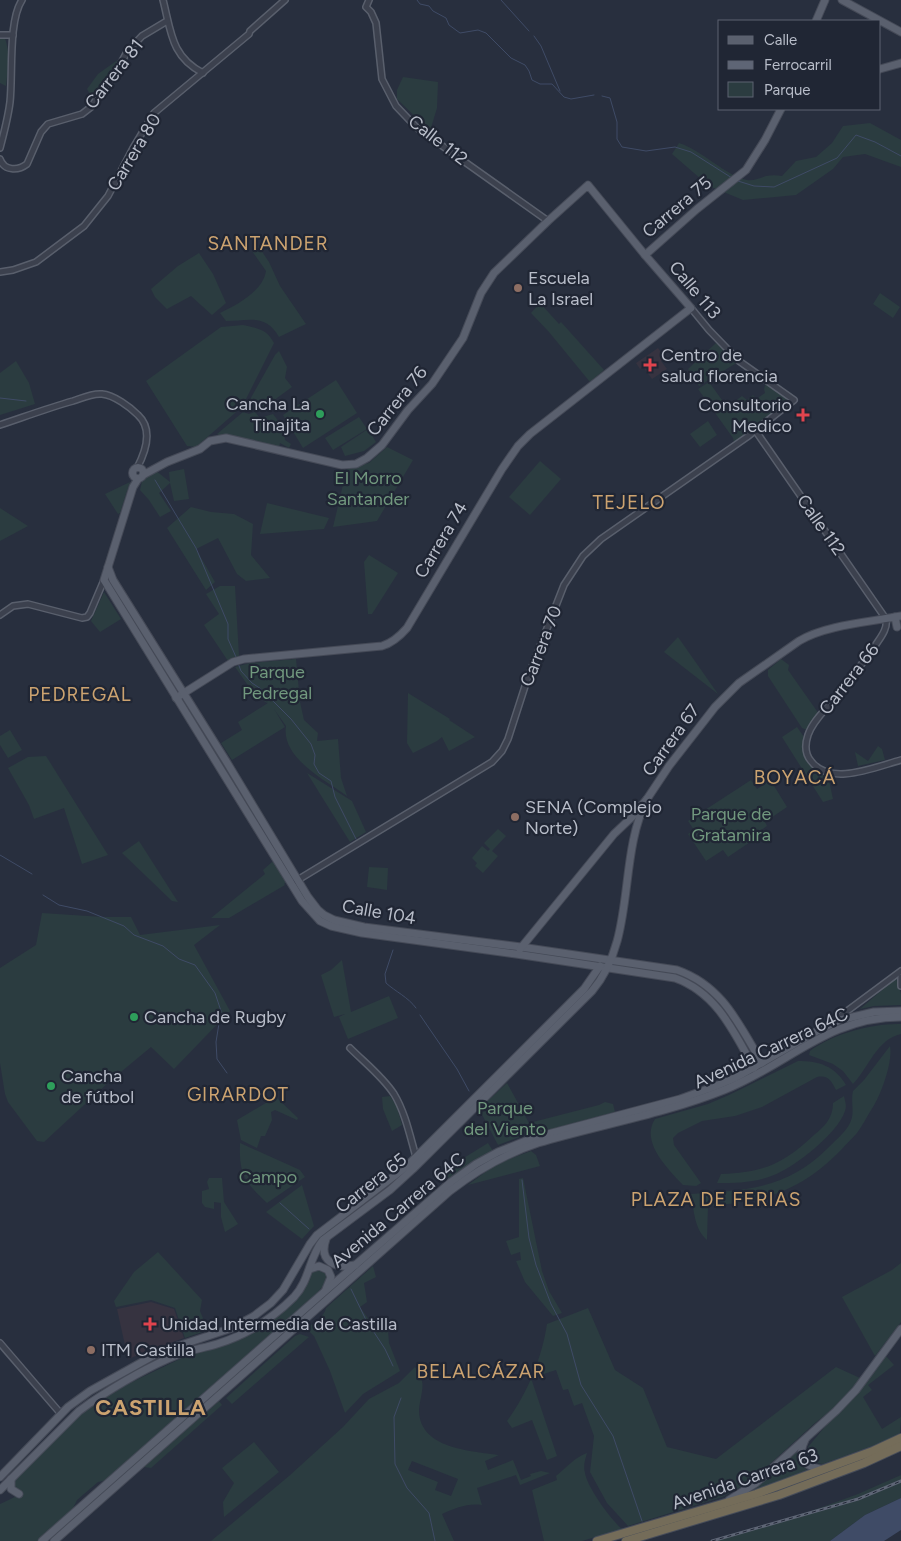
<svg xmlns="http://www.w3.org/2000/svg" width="901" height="1541" viewBox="0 0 901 1541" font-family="Figtree,sans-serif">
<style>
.medical{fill:#363340}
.green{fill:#2b3c40;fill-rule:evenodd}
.water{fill:#3f4b66}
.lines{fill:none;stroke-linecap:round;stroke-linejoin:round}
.stream{stroke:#3f4b66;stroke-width:1}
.minor-casing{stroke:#595f6c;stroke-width:8}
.major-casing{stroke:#454a57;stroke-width:9}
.highway-casing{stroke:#464c59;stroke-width:10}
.minor{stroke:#3c414e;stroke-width:5}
.major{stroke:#5a606e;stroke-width:7}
.highway{stroke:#746c59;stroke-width:8}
.rail-casing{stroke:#5e6575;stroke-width:3}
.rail{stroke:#202634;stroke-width:1;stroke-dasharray:4;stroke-linecap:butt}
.education-dot{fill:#8d6e63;stroke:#202634;stroke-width:2}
.health-dot{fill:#e0444e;stroke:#202634;stroke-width:2}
.leisure-dot{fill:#2e9e5b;stroke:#202634;stroke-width:2}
.labels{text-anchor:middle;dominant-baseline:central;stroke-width:4.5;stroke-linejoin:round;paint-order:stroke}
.street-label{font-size:18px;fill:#b8bdc9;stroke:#202634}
.poi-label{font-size:18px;fill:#b8bdc9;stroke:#202634;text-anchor:start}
.park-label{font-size:18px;fill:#71987e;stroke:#202634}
.neighbourhood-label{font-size:19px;letter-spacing:1px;fill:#cca370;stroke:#202634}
.district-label{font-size:22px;font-weight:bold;letter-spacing:1px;fill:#cca370;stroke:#202634}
</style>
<rect width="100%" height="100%" fill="#282f3e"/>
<!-- medical -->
<g class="medical">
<path d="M658 348 665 358 661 361 667 369 652 379 643 367 640 369 636 363Z"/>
<path d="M151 1302 174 1309 184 1338 128 1359 117 1309Z"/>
</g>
<!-- green -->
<g class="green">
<path d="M4 36C11 52 8 69 6 86L0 83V39Z"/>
<path d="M119 59 114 70 93 99 87 89 98 74Z"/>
<path d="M403 77 438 82 437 108 430 131 397 99V90Z"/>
<path d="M870 123 901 140V167L865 154 843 157 833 169 796 195 743 200 709 186 672 154 679 143C702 150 726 176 747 180 754 181 760 178 766 176 771 175 777 175 782 176L796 161 816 157 832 143 843 126Z"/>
<path d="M257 244 269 262 280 286 306 324 279 337C265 313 248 321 226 321L220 313C237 305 263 291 266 271L252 251Z"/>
<path d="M199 253 213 274 226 303 212 315 191 296 167 309 155 297 151 289 178 266Z"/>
<path d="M880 293 900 307 893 318 873 304Z"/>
<path d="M540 303 559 324 561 322 604 370 590 382 549 332 531 313Z"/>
<path d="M243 325C257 328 267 329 274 343L245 401 235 413 196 447 187 446 146 381 221 327Z"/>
<path d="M716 343 738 362 699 386 688 369Z"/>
<path d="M279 351 287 367 285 378 292 387 277 398 264 410 250 408 248 403 275 355Z"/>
<path d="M16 361 29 383 35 404 0 415V373Z"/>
<path d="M336 380 357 413 303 448 283 415Z"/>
<path d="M709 382 727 407 742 396 747 400 753 395 756 399 765 393 764 389 766 382 787 398 786 403 734 442 733 438 698 389Z"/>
<path d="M243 412 249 414 255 412 260 418 273 414 283 427 285 440 291 444 289 448 280 443 279 448 222 437 217 434Z"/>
<path d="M359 417 367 429 333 450 325 438Z"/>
<path d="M708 421 717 435 700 447 690 434Z"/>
<path d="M368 429 376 442 364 451 345 456 341 447Z"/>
<path d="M387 447 413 460 377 521 333 527 347 468 369 463Z"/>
<path d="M540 461 561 479 530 515 509 497Z"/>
<path d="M184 469 189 499 174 501 170 483 159 493 171 511 160 517 149 500 140 490 143 477 155 470 170 482 169 472Z"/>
<path d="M130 482 120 513 118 514 105 494Z"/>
<path d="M267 503 329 518 324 529 260 534Z"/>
<path d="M191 507 211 512 234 514 253 524 251 555 270 578 246 581 237 574 218 538 196 549 215 582 206 590 167 528Z"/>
<path d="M0 508 28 526 0 541Z"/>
<path d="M369 555 398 573 372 614H368L364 562Z"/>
<path d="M220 586H235L239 656 228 661 204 625 219 614 206 594Z"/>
<path d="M104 592 121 619 100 632 91 621Z"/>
<path d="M678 637 718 694 664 652Z"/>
<path d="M296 659 300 702 304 720 318 733 317 741 338 739 341 778 347 796C325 780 281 758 286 726L274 709 285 727 232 760 221 743 242 730 238 722 268 703 265 702 258 692 254 694 235 667 250 663Z"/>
<path d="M781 659 789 665 788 670 819 714 807 730 802 728 768 676V670Z"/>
<path d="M408 693 450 719 449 720 475 737 449 751 442 737 437 741 413 753 407 743Z"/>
<path d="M797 727 804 737C801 755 810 771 828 776L833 799 823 802 782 737Z"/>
<path d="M10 730 22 750 8 758 0 745V736Z"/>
<path d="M878 746 882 749 885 760 858 766 855 752 868 761Z"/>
<path d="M46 756 108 855 82 864 64 808 34 819 29 805 8 768 28 757Z"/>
<path d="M307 773 352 801 366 832 350 842Z"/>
<path d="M768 776 787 807 765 822 767 826 757 833 759 836 728 857 723 850 706 861 688 834 694 830 688 821 751 780 757 789 762 786 759 782Z"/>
<path d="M498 829 506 836 492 851 498 856 483 873 475 866 477 863 472 858 482 846 488 851 490 849 484 843Z"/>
<path d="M139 841 178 902 172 901 122 853Z"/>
<path d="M272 862H274L286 882 284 884 285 885 229 918H211L265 874 263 870Z"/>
<path d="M369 867 388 868 387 890 367 887Z"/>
<path d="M42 913 103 917H131L140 935 220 925 194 945 230 1011 174 1069 151 1047 110 1081 44 1142 37 1141 8 1102 5 1094 0 1063V968L36 945Z"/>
<path d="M342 960 351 1012 389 996 398 1018 348 1039 339 1017 345 1014 334 1017 321 975 331 970Z"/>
<path d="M896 978 901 994V1005L874 1006 860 1009Z"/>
<path d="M901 1024V1034C877 1039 869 1067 853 1084L843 1071 833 1064 809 1055 810 1051C832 1034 873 1023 901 1024Z"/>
<path d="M890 1046C893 1062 881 1094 873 1107 867 1116 863 1125 857 1133 852 1139 846 1144 841 1150 801 1191 764 1202 708 1206L707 1240C694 1229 694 1210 691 1194 749 1190 788 1189 831 1145 837 1139 845 1132 849 1125 856 1113 850 1102 853 1091L864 1080Z"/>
<path d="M798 1061C819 1061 835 1066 846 1085L836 1090C831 1081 829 1075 817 1077L762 1107 735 1116 702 1121 678 1133 673 1138 674 1145 701 1183 696 1186 683 1185C668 1169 640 1142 655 1119L708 1104 729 1095Z"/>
<path d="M507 1083 529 1123 599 1105 605 1102 613 1104 615 1112 534 1134 533 1132 498 1145 479 1109Z"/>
<path d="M390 1096 397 1107 402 1125 392 1131 383 1109 382 1097Z"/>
<path d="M844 1096C845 1101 847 1106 845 1111 838 1133 795 1167 774 1175 755 1183 737 1183 717 1183L721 1174C764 1172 782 1165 814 1135 825 1126 833 1118 833 1103Z"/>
<path d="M276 1097 298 1118 297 1120 275 1110 271 1112 272 1120 265 1136H261L257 1148 241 1140 237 1120Z"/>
<path d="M240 1143 300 1170 305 1177 267 1203C244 1181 239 1175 240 1143Z"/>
<path d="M488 1143 493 1151 449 1178 438 1174Z"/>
<path d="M531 1151 536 1155 540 1166 468 1185 496 1164Z"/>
<path d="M209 1178H222L224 1202 238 1224 225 1232 221 1217V1203L214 1202V1209L205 1207 202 1203V1191L209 1189 207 1182Z"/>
<path d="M523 1178 542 1271 549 1291 562 1313 553 1316 525 1282 516 1261 521 1260 520 1252 511 1255 506 1241 519 1237V1179Z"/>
<path d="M302 1185 314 1226 302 1239 266 1212Z"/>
<path d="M158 1252 202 1300 200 1311 208 1330 185 1338 175 1308 151 1300 116 1307 114 1301 134 1272Z"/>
<path d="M901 1263V1322L875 1356 842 1297 892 1270Z"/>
<path d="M373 1266 376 1277 364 1283 367 1302 360 1307 372 1324 378 1319 388 1330 389 1343 400 1371 363 1394 345 1413 330 1371 314 1336 309 1331 303 1329 306 1327C313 1326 325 1315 326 1308Z"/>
<path d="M318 1269 326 1271 328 1276 326 1283 318 1292 108 1480 98 1482 77 1500 71 1512 37 1541H0V1504L17 1496 12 1483 86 1408 130 1383 184 1357 220 1346 252 1334 277 1316 307 1282 313 1271Z"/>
<path d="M588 1308 615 1370 643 1388 667 1447 716 1459 836 1367 860 1378 852 1390 838 1405 815 1423 759 1474 743 1486 722 1497 628 1526 607 1503 590 1472 594 1436 582 1403 574 1406 568 1389 563 1390 556 1370 531 1378 557 1456 547 1460 532 1420 512 1428 507 1421C527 1394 542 1358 547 1324Z"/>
<path d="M300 1334 309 1337 232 1404 226 1398 295 1336Z"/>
<path d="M885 1355 894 1365 868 1385 872 1390 863 1397 882 1429 901 1417 900 1433 883 1442 823 1464 811 1462 808 1458V1447Z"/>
<path d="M415 1367C417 1371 421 1376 422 1381 424 1390 419 1402 419 1411 420 1449 471 1451 499 1455L485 1461 488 1470 513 1460 521 1480 531 1476 530 1474 541 1471 550 1473 520 1485 516 1475 477 1488 482 1505C467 1503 456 1508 442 1514L454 1541H211L289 1476 343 1427 369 1399 399 1383ZM412 1461 458 1479 451 1496 435 1490 438 1482 408 1470Z"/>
<path d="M219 1401 222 1405 151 1468 144 1467Z"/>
<path d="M254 1442 279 1472 224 1517 223 1502 234 1483 222 1468Z"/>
<path d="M799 1449 797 1458 807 1470 746 1493 773 1474Z"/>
<path d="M587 1453C585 1460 583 1466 585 1473 587 1487 611 1520 622 1529L582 1541H544L532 1490 557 1480 556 1476C566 1468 574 1458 587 1453Z"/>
<path d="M901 1475V1498L865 1515 830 1541H708L803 1514 858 1494Z"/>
</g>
<!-- water -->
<path class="water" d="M901 1498V1530L884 1541H830L865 1515Z"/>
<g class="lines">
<!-- stream -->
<g class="stream">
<path d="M417 0 420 4 429 6 433 11 446 18 449 25 460 33 478 30 486 33 511 58 525 65 529 71 532 80 540 84H552L564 97 571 99 594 95"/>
<path d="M501 0 529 31"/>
<path d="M534 36 541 46 560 91"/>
<path d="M602 96 610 98 617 122V139L622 147 646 151 675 147 691 152 732 178"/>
<path d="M738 181 754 186 774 187 837 158 856 135 875 142 901 156"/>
<path d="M0 398 26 401"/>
<path d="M155 480 196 548 228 624V639L236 657"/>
<path d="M238 663 241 671 252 683 261 689 291 719 311 744 315 755 314 764 319 773 331 781 335 797 356 839"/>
<path d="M0 855 32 874"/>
<path d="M43 895 59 905 87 911 124 926 134 935 163 946 179 959 195 965 215 993 221 1011 216 1042 217 1059 227 1073"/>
<path d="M393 950 385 974 386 983C396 992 408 997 416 1008"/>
<path d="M420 1015 457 1069 469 1091"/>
<path d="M522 1180 529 1238 536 1265 551 1304 567 1334 581 1385 613 1436 642 1521"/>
<path d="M280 1203 309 1229"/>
<path d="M351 1289 366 1320 385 1349 393 1366"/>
<path d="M401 1398 394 1417 395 1464 407 1488 429 1513 435 1541"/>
</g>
<!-- minor casing -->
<g class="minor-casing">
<g id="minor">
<path d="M163 0C171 31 171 57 203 73"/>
<path d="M369 0 366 7 371 12 376 23 382 79 396 106 417 128 548 221"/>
<path d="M0 35H13"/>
<path d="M0 148C4 133 8 118 10 102 13 75 8 21 22 0"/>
<path d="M0 159C4 171 18 171 27 164L41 132 48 124 82 114 91 107 116 72 127 52 142 36 167 21"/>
<path d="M0 272 13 270 36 262 84 226 108 196 133 148 154 113 249 34 250 31 285 0"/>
<path d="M0 425C24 417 48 408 73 401 82 398 92 393 102 394 114 395 130 407 138 415 153 429 146 451 137 468"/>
<path d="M755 430 886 619C888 629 880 638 875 646 861 666 845 685 830 704 822 713 812 723 808 735 805 744 805 754 811 761 830 787 875 767 901 760"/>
<path d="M0 615 13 606 28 604 82 618 87 617 90 613 104 580"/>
<path d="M296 881 492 762 502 751 508 739 528 677 564 585 583 556 601 539 747 437 794 400 739 361 709 330 691 308"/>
<path d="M901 977V986"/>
<path d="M835 1020 901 971"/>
<path d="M350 1048C365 1063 382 1076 394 1094 405 1112 410 1136 416 1157"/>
<path d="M0 1343 61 1414"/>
</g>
</g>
<!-- major casing -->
<g class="major-casing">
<g id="major">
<path d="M842 0 901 32"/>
<path d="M816 21 825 0"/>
<path d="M880 69 901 63"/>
<path d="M645 255 697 209 746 170 765 140 781 109"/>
<circle cx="138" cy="473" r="5.5"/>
<path d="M143 475 167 462 200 449 210 441 226 438 342 465 356 464 367 458 382 445 408 410 432 384 463 338 481 293 494 273 548 221 588 185 645 255 691 308 530 434 518 446 502 469 407 628C400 636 392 643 382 646L244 659 233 662 176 698"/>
<path d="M138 479 133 487 104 580 302 901 320 921 331 926 362 933 516 954 675 978C717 993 734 1032 754 1068"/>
<path d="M108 567 113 580 226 761 308 897 318 910 324 915 334 920 364 927 521 947 677 970C723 986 739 1025 762 1063"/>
<path d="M895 617 897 627"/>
<path d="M520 949 614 834 632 817 647 799 669 766 715 707 739 683 799 641C825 625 870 622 901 616"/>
<path d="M326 1239C318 1262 336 1269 355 1265"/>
<path d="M310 1269 319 1266 328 1270 331 1277 326 1289"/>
<path d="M805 1440C797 1456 803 1466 820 1469"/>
<path d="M0 1477 68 1407 90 1391 160 1352 232 1328 254 1316 271 1303 283 1290 310 1244 317 1235 406 1167 584 989 600 966"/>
<path d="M11 1479V1489L19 1494"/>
<path d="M0 1490 79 1411 90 1403C117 1385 147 1367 177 1355 190 1350 204 1348 217 1344 246 1335 272 1319 294 1297 310 1280 309 1257 323 1240L390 1190 413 1169 592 991C637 938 617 859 647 799"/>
<path d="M729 1500 756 1483 836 1411 856 1390 901 1329"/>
<path d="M42 1541 323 1293 451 1182 476 1164 498 1152 533 1138 680 1099 716 1086 737 1077 819 1030 840 1020 874 1012 901 1011"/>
<path d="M54 1541 450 1191C477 1170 505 1154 538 1143 599 1125 664 1114 724 1090 788 1065 827 1017 901 1017"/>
</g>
</g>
<!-- highway casing -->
<g class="highway-casing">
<g id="highway">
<path d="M597 1541 756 1494 873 1451 901 1438"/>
<path d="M626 1541 779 1495 864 1463 901 1446"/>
</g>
</g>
<!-- minor -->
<use href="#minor" class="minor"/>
<!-- major -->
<use href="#major" class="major"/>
<!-- highway -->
<use href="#highway" class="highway"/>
<!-- rail casing -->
<g class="rail-casing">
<path id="rail" d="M712 1541 858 1499 901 1481"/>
</g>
<!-- rail -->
<use href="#rail" class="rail"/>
</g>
<!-- markers -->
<g class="education-dot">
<circle cx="518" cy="288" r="5"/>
<circle cx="515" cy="817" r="5"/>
<circle cx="91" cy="1350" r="5"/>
</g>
<g class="health-dot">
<path d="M647.5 357.5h5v5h5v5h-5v5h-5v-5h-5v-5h5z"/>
<path d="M800.5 407.5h5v5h5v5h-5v5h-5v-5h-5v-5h5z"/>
<path d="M147.5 1316.5h5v5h5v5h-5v5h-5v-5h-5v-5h5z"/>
</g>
<g class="leisure-dot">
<circle cx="320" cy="414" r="5"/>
<circle cx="134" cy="1017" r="5"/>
<circle cx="51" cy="1086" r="5"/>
</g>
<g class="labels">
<!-- street labels -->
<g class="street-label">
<text transform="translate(114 74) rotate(-52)">Carrera 81</text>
<text transform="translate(438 140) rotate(38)">Calle 112</text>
<text transform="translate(134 152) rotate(-59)">Carrera 80</text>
<text transform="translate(677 207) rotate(-40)">Carrera 75</text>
<text transform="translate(695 290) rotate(50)">Calle 113</text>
<text transform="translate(397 401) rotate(-51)">Carrera 76</text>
<text transform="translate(821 525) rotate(55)">Calle 112</text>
<text transform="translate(441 540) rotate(-59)">Carrera 74</text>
<text transform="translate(541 646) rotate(-69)">Carrera 70</text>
<text transform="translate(849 679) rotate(-52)">Carrera 66</text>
<text transform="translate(671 740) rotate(-54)">Carrera 67</text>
<text transform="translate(379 912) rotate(10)">Calle 104</text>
<text transform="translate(771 1048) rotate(-25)">Avenida Carrera 64C</text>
<text transform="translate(371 1183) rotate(-38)">Carrera 65</text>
<text transform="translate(398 1210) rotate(-40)">Avenida Carrera 64C</text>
<text transform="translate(745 1479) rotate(-19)">Avenida Carrera 63</text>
</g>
<!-- poi labels -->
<g class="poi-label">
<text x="528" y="278">Escuela<tspan x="528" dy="21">La Israel</tspan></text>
<text x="661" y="355">Centro de<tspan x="661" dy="21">salud florencia</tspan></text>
<text x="310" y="404" text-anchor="end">Cancha La<tspan x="310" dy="21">Tinajita</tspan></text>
<text x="792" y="405" text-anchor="end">Consultorio<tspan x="792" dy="21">Medico</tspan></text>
<text x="525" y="807">SENA (Complejo<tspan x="525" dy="21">Norte)</tspan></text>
<text x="144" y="1017">Cancha de Rugby</text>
<text x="61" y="1076">Cancha<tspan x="61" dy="21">de fútbol</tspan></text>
<text x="161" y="1324">Unidad Intermedia de Castilla</text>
<text x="101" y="1350">ITM Castilla</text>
</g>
<!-- park labels -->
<g class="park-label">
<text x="368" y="478">El Morro<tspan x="368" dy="21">Santander</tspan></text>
<text x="277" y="672">Parque<tspan x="277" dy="21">Pedregal</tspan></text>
<text x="731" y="814">Parque de<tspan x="731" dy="21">Gratamira</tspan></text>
<text x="505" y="1108">Parque<tspan x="505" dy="21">del Viento</tspan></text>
<text x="268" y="1177">Campo</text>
</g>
<!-- neighbourhood labels -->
<g class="neighbourhood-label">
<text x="268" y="243">SANTANDER</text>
<text x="629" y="502">TEJELO</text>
<text x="80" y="694">PEDREGAL</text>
<text x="795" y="777">BOYACÁ</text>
<text x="238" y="1094">GIRARDOT</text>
<text x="716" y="1199">PLAZA DE FERIAS</text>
<text x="481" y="1371">BELALCÁZAR</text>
</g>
<!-- district labels -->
<g class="district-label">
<text x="151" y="1407">CASTILLA</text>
</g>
</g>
<!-- legend -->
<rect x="718" y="20" width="162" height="90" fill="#202634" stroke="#5d6270"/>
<rect x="728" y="36" width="25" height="8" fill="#5a606e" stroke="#5d6270"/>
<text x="764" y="45" font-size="15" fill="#b8bdc9">Calle</text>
<rect x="728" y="61" width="25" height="8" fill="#5e6575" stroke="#5d6270"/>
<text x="764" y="70" font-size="15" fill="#b8bdc9">Ferrocarril</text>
<rect x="728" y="82" width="25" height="15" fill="#2b3c40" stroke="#5d6270"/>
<text x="764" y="95" font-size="15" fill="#b8bdc9">Parque</text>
</svg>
